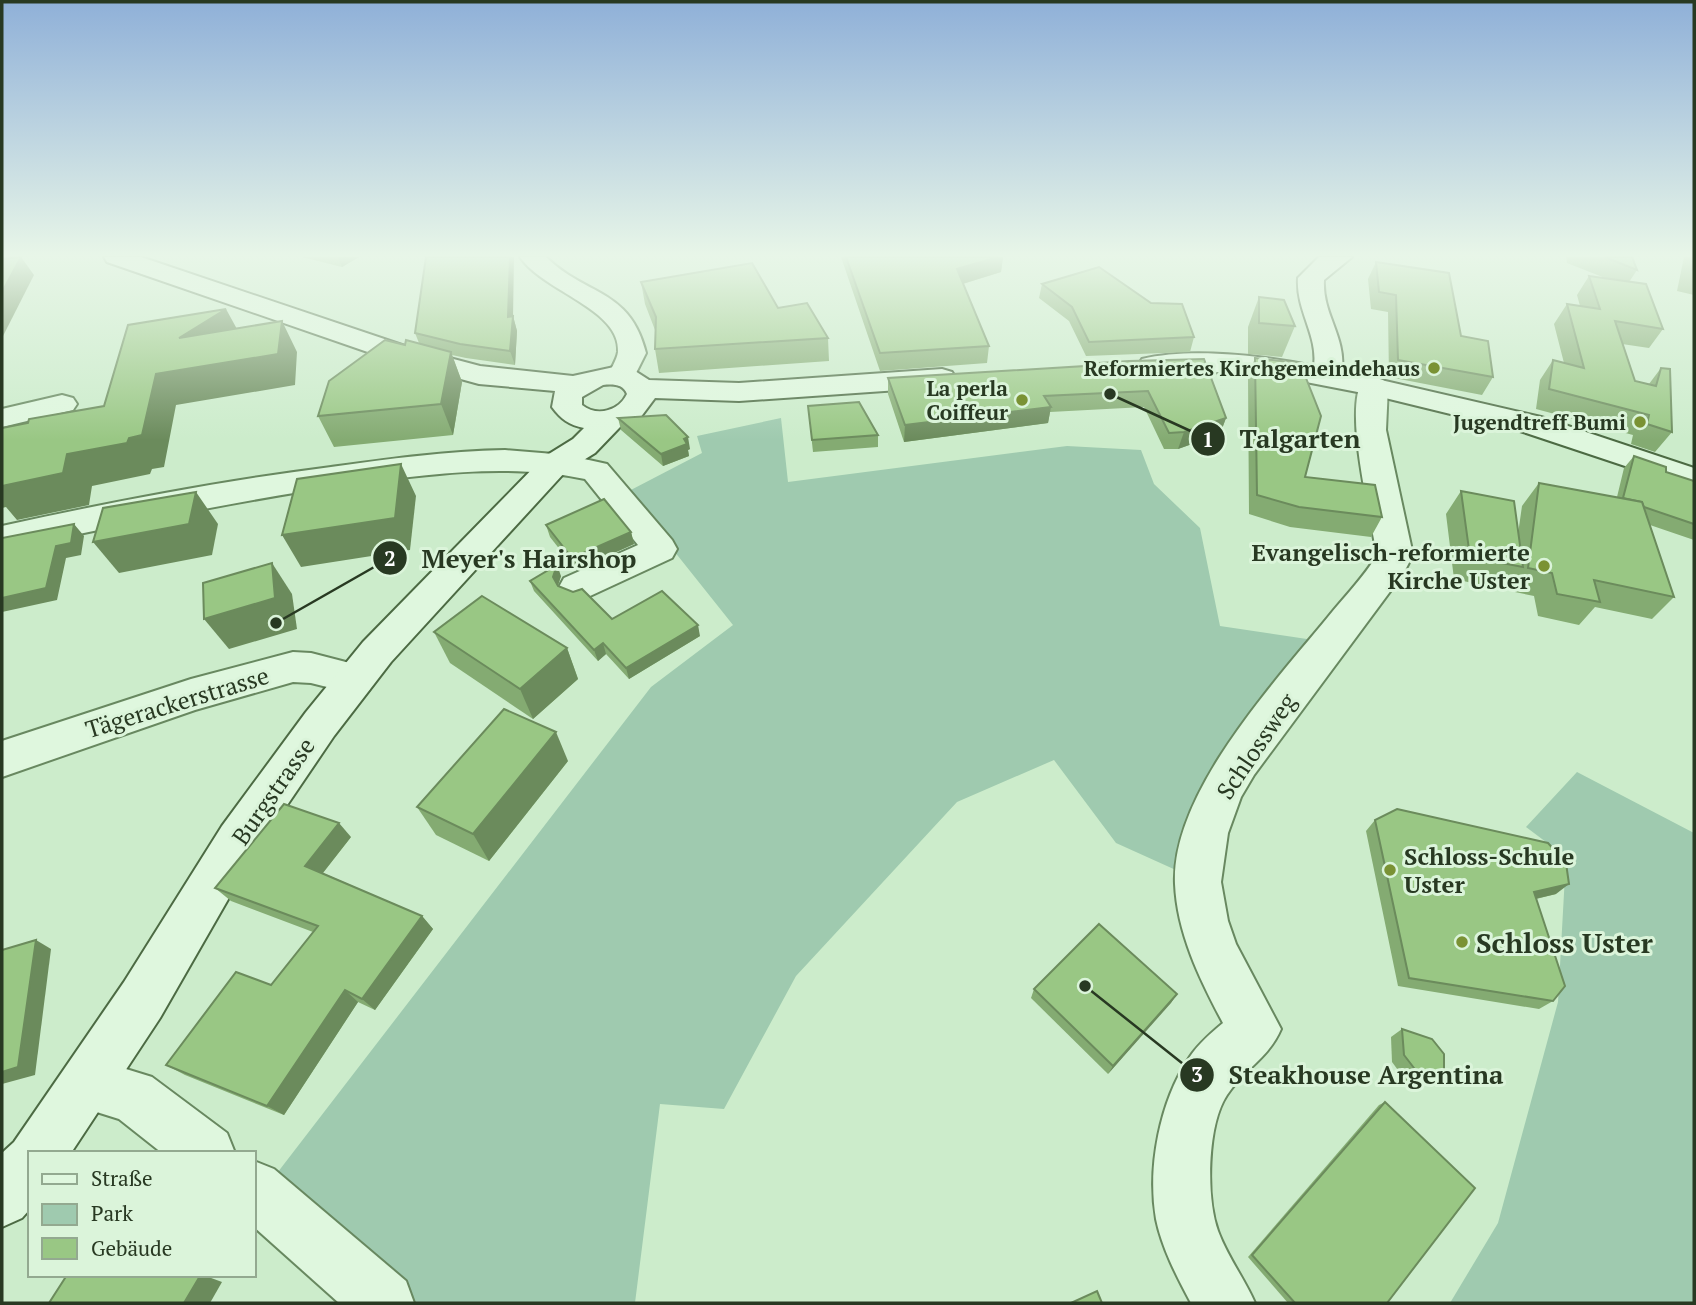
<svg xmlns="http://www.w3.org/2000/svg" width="1696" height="1305" viewBox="0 0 1696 1305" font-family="'PT Serif',serif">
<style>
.green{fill:#9fcaaf}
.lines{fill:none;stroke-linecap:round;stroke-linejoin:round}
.street-casing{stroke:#688860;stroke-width:4}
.secondary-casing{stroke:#4c6a43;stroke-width:4}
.street{fill:#dff7de;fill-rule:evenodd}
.secondary{fill:#dff7de;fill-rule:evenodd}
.wall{fill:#84ab72}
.shaded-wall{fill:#6b8b5c}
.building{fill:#99c784;stroke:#6b8b5c;stroke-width:2}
.poi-dot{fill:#7a9234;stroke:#dbf4da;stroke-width:2.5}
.labels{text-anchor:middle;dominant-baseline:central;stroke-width:6;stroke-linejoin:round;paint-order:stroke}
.far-poi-label{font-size:21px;font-weight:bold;fill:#283922;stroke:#dbf4da;text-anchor:end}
.poi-label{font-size:24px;font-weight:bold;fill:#283922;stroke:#dbf4da;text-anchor:end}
.street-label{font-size:24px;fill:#283922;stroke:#dbf4da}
.near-poi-label{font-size:28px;font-weight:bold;fill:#283922;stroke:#dbf4da;text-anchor:start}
.leader{fill:none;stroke:#283922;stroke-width:2.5}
.callout-dot{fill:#283922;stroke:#dbf4da;stroke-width:2.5}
.mark-label{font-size:21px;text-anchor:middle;font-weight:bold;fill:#fff}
.callout-label{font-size:26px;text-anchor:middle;font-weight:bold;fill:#283922;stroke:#dbf4da;stroke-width:6;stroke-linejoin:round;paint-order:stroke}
</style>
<rect width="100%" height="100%" fill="#cceccb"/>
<!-- green -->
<g class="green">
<path d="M781 418 788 482 1067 446 1141 450 1154 484 1200 528 1220 626 1327 642 1225 784 1198 880 1116 843 1054 760 957 802 796 976 724 1109 660 1104 635 1303H384L261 1194 651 687 733 625 627 492 702 453 697 436Z"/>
<path d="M1577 772 1694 833V1303H1450L1498 1223 1558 1002 1566 857 1526 827Z"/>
</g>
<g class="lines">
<!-- street casing -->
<g class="street-casing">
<g id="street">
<path d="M520 257H546C585 296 630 288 646 353L631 383 621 386 611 383 607 377C610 370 617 360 618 352 621 309 544 292 520 257Z"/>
<path d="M1373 377 1383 380 1388 386 1386 430 1413 555 1403 574 1254 775 1241 797 1228 833 1221 882 1228 921 1236 944 1281 1029C1268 1059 1244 1069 1227 1095 1207 1125 1206 1198 1218 1231 1227 1256 1244 1278 1255 1303H1191C1177 1277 1162 1248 1156 1219 1147 1167 1160 1101 1189 1058 1198 1044 1211 1033 1223 1023 1200 980 1177 933 1175 884 1171 794 1273 684 1328 617 1344 597 1364 577 1377 555 1371 519 1343 408 1363 380Z"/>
<path d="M62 395 73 398 77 404 73 410 2 427V409Z"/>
<path d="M505 450 566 455 607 464 672 540 677 549 672 558 590 596 577 600 564 596 559 587 564 578 638 545 585 479C508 463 430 474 352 484 234 501 118 526 2 550V526C111 502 220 481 331 467 389 459 446 451 505 450Z"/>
<path d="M293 652 311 653 369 668 375 679 369 690 355 694 311 683 293 682 195 710 2 777V741L191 679Z"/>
<path d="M87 1057 152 1077 227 1133 235 1153H162L119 1119 68 1103 60 1084 68 1065Z"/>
<path d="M254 1161 274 1169 406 1281 414 1303H339L254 1227Z"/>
</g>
</g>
<!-- secondary casing -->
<g class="secondary-casing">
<g id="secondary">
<path d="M104 257H141L408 347 480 366 573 376 614 367 635 371 649 380 739 383 942 369 952 372 956 378 952 384 942 387 739 401 655 398 640 418 620 427 595 453 566 471 391 662 334 736 254 854 160 1018 71 1153H30V1209L22 1218 2 1227V1153L14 1142 124 982 222 826 306 712 363 642 544 457 573 439 584 428C569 425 561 419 552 407L555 391 479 384 388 359 107 262ZM603 385C613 384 623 384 627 394 619 411 597 417 582 405V397Z"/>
<path d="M1319 257H1352L1324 280C1322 314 1346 336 1342 371L1541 417 1694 468V489L1520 431 1373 395 1275 376 1214 372 1152 374 1142 371 1138 365 1142 359C1191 347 1265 356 1314 366 1318 335 1296 311 1298 278Z"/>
</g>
</g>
<!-- street -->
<use href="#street" class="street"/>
<!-- secondary -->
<use href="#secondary" class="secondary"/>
</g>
<!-- wall -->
<g class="wall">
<path d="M302 257H359L342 267Z"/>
<path d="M841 257H1003L1001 272 963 284 989 346 987 363 880 371Z"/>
<path d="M1566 257H1632L1637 270 1629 282 1663 329 1649 348 1622 344 1635 381 1649 384 1661 368 1672 432 1655 452 1631 444 1633 435 1536 409 1540 380 1553 360 1564 363 1554 324 1567 304 1580 306 1577 295 1589 276 1605 278 1567 263Z"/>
<path d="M1684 257H1694V295L1677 291Z"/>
<path d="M1376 262 1461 336 1493 377 1482 395 1389 377 1388 312 1371 309 1368 279Z"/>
<path d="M641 282 778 308 828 338 829 361 659 373 655 349V330L645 304Z"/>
<path d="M1042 284 1194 337 1190 352 1086 356 1069 321 1039 298Z"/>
<path d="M1259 297 1295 326 1282 357 1248 354V327Z"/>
<path d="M513 316 517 331 515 365 466 358 452 355 462 382 453 435 334 447 318 416 405 345 419 343 415 333Z"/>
<path d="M1255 358 1305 477 1382 517 1371 537 1290 527 1249 514 1248 377Z"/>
<path d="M1100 363 1226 418 1220 434 1178 449H1164L1144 407 1050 412 1048 423 904 442 888 394V378L1100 365Z"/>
<path d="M808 406 878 435V447L813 452Z"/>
<path d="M618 418 690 449 688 450 689 456 663 466 621 430Z"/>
<path d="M1634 456 1666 472 1694 481V543V540L1650 525 1674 597 1652 619 1595 607 1579 625 1538 616 1534 596 1510 591 1511 582 1505 590 1454 579 1446 514 1461 491 1518 534 1522 506 1539 483 1617 497 1624 468Z"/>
<path d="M546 525 631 532 634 544 576 570 550 537Z"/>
<path d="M561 576 558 586 612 619 700 636 629 679 606 654 598 661 534 591 530 581Z"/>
<path d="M434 632 567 648 578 679 533 719 450 663Z"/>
<path d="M568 761 489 861 436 835 417 807Z"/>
<path d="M1375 820 1556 894 1536 899 1553 1001 1539 1009 1398 986 1366 831Z"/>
<path d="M351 837 323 873 422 916 433 929 375 1010 358 1002 284 1115 185 1075 166 1065 271 985 313 932 231 901 215 888Z"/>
<path d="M1034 989 1177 994 1108 1074 1031 998Z"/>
<path d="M1402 1029 1444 1069 1412 1089 1392 1062 1391 1037Z"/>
<path d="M1385 1102 1387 1303H1288L1248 1257 1379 1105Z"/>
</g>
<!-- shaded-wall -->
<g class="shaded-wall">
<path d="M21 257 34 275 2 338V292Z"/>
<path d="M338 257H359L342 267Z"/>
<path d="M510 257H514L513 318V316L517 331 515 365 510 351 508 317Z"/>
<path d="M998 257H1003L1001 272 955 286 957 269Z"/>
<path d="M226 309 243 340 282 321 297 352 295 385 176 405 164 467 152 469 150 474 92 486 89 505 17 520 6 507 2 508V482L67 454 129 438 156 374 179 338Z"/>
<path d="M451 352 462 382 453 435 441 404Z"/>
<path d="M1051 407 1048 423 904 442 905 425Z"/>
<path d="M1226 418 1220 434 1178 449 1184 432Z"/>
<path d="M688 437 690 449 688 450 689 456 663 466 661 454Z"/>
<path d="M401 464 416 496 410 550 301 567 282 535Z"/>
<path d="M196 492 218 524 212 555 119 573 93 542Z"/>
<path d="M74 524 84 536 81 555 66 558 57 600 2 612V598L56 546Z"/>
<path d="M631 532 634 544 576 570 572 558Z"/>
<path d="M272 563 292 594 297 629 229 649 204 619Z"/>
<path d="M557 565 561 576 557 588 553 577Z"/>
<path d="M698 625 700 636 629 679 626 668Z"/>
<path d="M603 643 606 654 598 661 594 650Z"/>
<path d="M567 648 578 679 533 719 520 689Z"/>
<path d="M556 732 568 761 489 861 473 834Z"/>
<path d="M339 823 351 837 318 879 305 866Z"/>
<path d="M1569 884 1556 894 1522 902 1534 892Z"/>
<path d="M422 916 433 929 375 1010 362 999Z"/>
<path d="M36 940 51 949 35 1075 2 1084V1072Z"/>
<path d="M345 990 358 1002 284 1115 267 1106Z"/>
<path d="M1177 994 1171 1003 1108 1074 1113 1066Z"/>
<path d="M197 1275H203L222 1282 210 1303H184Z"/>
</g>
<!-- building -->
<g class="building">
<path d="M21 257 2 292V259Z"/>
<path d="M426 257H510L508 317 513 316 510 351 460 344 415 333Z"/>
<path d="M846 257H998L957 269 989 346 880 353Z"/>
<path d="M1605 257H1632L1637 270Z"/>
<path d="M1694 258V271L1692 270Z"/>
<path d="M1376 262 1449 273 1461 336 1488 341 1493 377 1398 360 1396 295 1379 292Z"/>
<path d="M752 263 778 308 807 303 828 338 655 349 656 317 641 282Z"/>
<path d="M1099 267 1151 303 1182 304 1194 337 1089 342 1072 307 1042 284Z"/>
<path d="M1589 276 1646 284 1663 329 1615 321 1635 381 1656 386 1661 368 1670 369 1672 432 1647 424 1649 415 1549 389 1553 360 1584 368 1567 304 1600 309Z"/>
<path d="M1259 297 1284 300 1295 326 1259 323Z"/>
<path d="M226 309 179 338 282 321 278 354 156 374 142 435 129 438 127 443 67 454 63 473 2 486V428L28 423 29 419 104 406 128 325Z"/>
<path d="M385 340 405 345 406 340 451 352 441 404 318 416 329 381Z"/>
<path d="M1255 358 1300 363 1321 416 1305 477 1375 485 1382 517 1299 507 1257 495Z"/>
<path d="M1204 359 1226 418 1184 432 1169 433 1148 391 1044 396 1051 407 905 425 888 378 1101 365 1100 363 1129 361Z"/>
<path d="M859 402 878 435 812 440 808 406Z"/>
<path d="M666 415 688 437 684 439 687 444 661 454 618 418Z"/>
<path d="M1634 456 1666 467V472L1694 481V524L1644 507 1642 502 1623 498Z"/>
<path d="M401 464 395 518 282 535 297 479Z"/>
<path d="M1539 483 1642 502 1674 597 1594 580 1600 602 1557 594 1552 573 1528 568Z"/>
<path d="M1461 491 1514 501 1523 567 1470 557Z"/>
<path d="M196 492 189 524 93 542 103 508Z"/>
<path d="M604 499 631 532 572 558 546 525Z"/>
<path d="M74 524 71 543 56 546 46 588 2 598V538Z"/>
<path d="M272 563 275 598 204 619 203 583Z"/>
<path d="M557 565 553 577 558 586 573 592 582 589 612 619 662 591 698 625 626 668 603 643 594 650 530 581Z"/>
<path d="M482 596 567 648 520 689 434 632Z"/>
<path d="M504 709 556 732 473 834 417 807Z"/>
<path d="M284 804 339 823 305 866 422 916 362 999 345 990 267 1106 166 1065 236 972 271 985 318 926 215 888Z"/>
<path d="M1397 809 1548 843 1566 863 1569 884 1534 892 1565 986 1553 1001 1409 978 1375 820Z"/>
<path d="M1099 924 1177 994 1113 1066 1034 989Z"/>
<path d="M36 940 18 1067 2 1072V950Z"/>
<path d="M1402 1029 1432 1039 1444 1054V1069L1424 1081 1404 1055Z"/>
<path d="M1385 1102 1475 1188 1387 1303H1295L1252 1255Z"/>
<path d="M67 1275H197L200 1276 184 1303H49Z"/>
<path d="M1097 1291 1102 1303H1071Z"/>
</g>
<!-- sky -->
<linearGradient id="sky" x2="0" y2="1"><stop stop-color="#8fb0d8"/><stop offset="0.58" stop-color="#e8f6e8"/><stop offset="1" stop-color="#e8f6e8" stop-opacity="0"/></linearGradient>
<rect width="1696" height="440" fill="url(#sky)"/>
<!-- markers -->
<g class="poi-dot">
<circle cx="1434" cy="368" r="7"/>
<circle cx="1022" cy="400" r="7"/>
<circle cx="1640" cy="422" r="7"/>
<circle cx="1544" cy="566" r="7"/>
<circle cx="1390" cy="870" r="7"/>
<circle cx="1462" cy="942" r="7"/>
</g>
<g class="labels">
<!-- far-poi labels -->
<g class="far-poi-label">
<text x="1420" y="368">Reformiertes Kirchgemeindehaus</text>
<text x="1008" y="388">La perla<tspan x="1008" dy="24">Coiffeur</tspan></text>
<text x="1626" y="422">Jugendtreff Bumi</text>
</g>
<!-- poi labels -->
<g class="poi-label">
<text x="1530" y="552">Evangelisch-reformierte<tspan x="1530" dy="28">Kirche Uster</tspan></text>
<text x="1404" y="856" text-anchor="start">Schloss-Schule<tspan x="1404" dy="28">Uster</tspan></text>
</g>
<!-- street labels -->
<g class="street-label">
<text transform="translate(177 702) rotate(-17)">Tägerackerstrasse</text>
<text transform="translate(1256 746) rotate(-56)">Schlossweg</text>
<text transform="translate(273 791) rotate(-55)">Burgstrasse</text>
</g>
<!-- near-poi labels -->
<g class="near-poi-label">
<text x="1476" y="942">Schloss Uster</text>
</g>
</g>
<!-- callouts -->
<path class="leader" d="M1110 394L1208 439M276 623L390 558M1085 986L1197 1075"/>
<g class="callout-dot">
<circle cx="1110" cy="394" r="7"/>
<circle cx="276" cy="623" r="7"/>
<circle cx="1085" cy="986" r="7"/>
<circle cx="1208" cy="439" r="18"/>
<circle cx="390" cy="558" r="18"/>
<circle cx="1197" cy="1075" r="18"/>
</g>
<g class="mark-label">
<text x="1208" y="447">1</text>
<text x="390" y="566">2</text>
<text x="1197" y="1082">3</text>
</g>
<g class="callout-label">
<text x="1300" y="448">Talgarten</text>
<text x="529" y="568">Meyer's Hairshop</text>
<text x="1366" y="1084">Steakhouse Argentina</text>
</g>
<!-- border -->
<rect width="1696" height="1305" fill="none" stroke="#283922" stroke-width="7"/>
<!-- legend -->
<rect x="28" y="1151" width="228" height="126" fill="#dbf4da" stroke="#93a990" stroke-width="2"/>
<rect x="42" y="1174" width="35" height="10" fill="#dff7de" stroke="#93a990" stroke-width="2"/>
<text x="91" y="1186" font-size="21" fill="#283922">Straße</text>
<rect x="42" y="1204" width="35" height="21" fill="#9fcaaf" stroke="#93a990" stroke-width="2"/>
<text x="91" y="1221" font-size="21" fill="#283922">Park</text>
<rect x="42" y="1238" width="35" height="21" fill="#99c784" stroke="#93a990" stroke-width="2"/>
<text x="91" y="1256" font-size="21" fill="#283922">Gebäude</text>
</svg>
